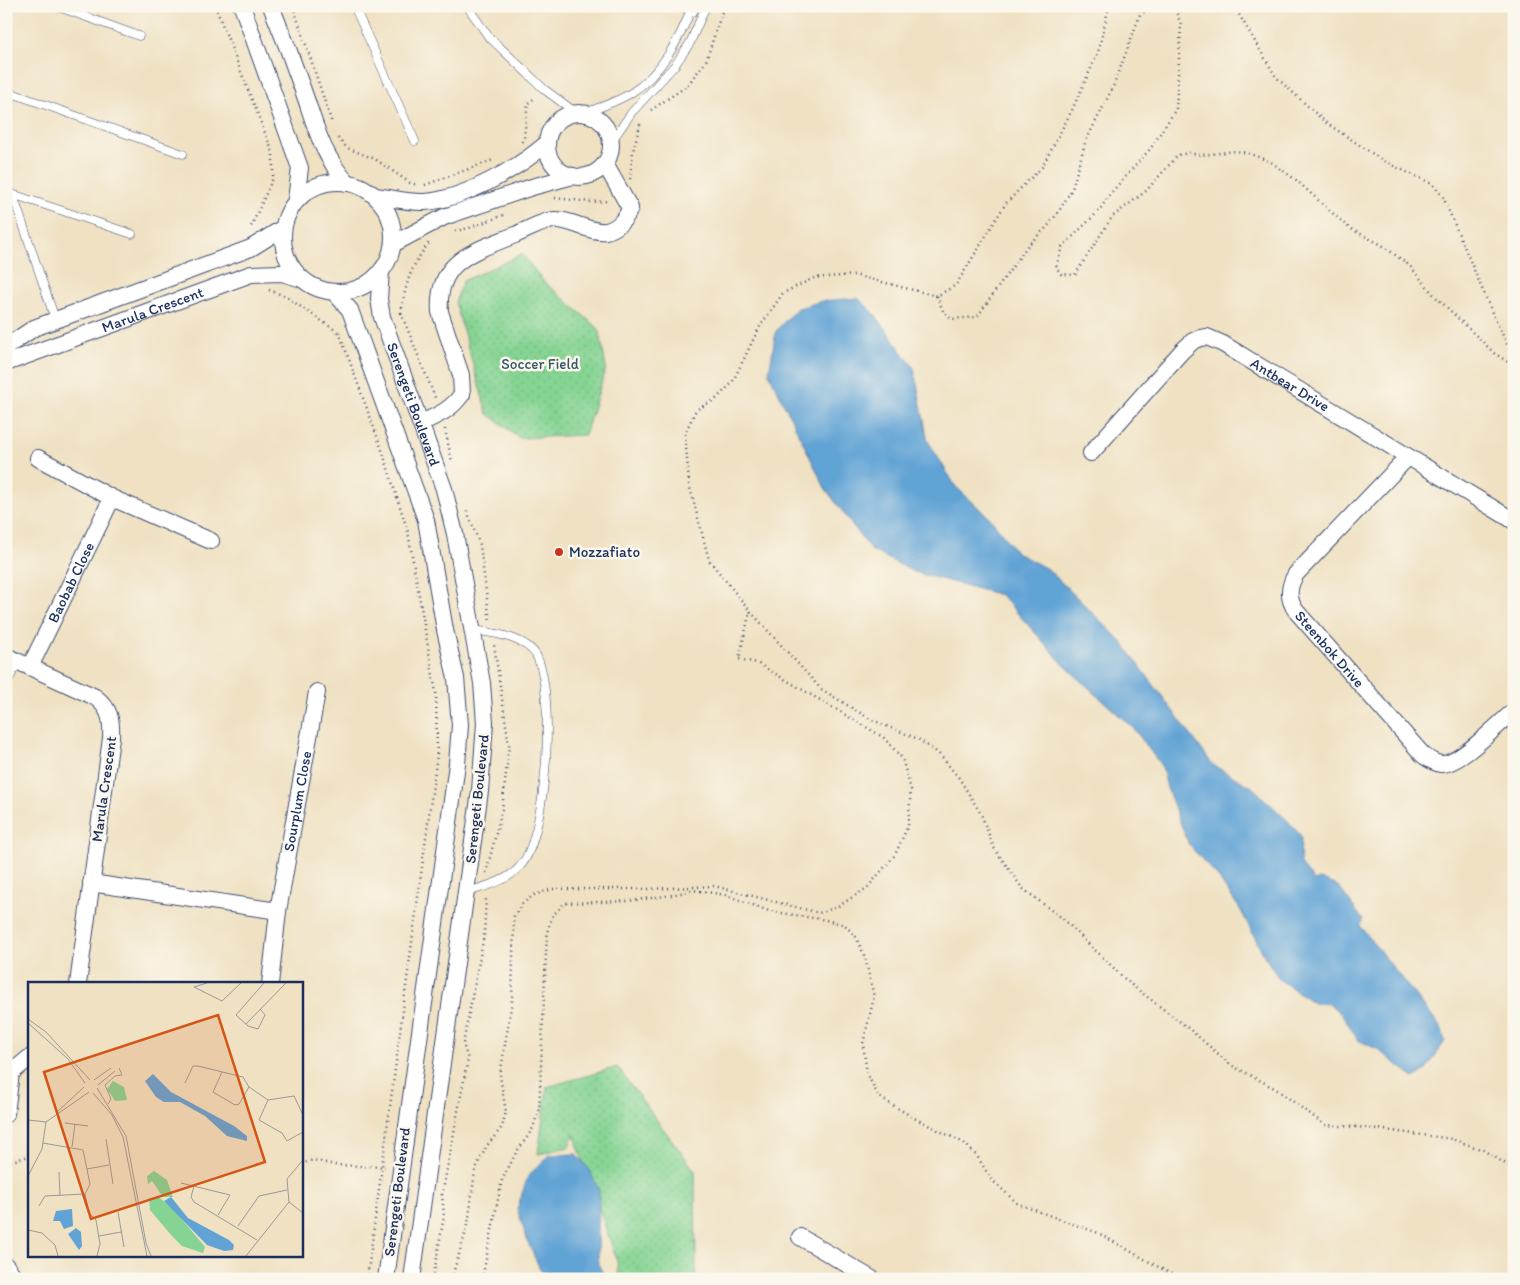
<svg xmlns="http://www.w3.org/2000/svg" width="1520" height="1285" viewBox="0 0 1520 1285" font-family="Itim,sans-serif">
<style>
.green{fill:url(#green-dots);stroke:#508278}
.water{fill:#61a3d5;stroke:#3e699a}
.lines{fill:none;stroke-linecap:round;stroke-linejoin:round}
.lane-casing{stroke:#3b4a6d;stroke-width:9}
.street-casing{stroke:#3b4a6d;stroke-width:18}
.path{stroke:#3b4a6d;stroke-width:2.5;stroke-dasharray:1 4;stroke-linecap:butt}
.lane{stroke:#fff;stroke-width:8}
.street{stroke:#fff;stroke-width:16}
.poi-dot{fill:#c8321e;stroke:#fbf7ec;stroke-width:2}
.labels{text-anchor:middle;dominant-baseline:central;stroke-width:5;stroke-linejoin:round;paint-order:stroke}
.street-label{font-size:15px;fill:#1b2f5e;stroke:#fbf7ec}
.park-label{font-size:15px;fill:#36586b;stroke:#fbf7ec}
.poi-label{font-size:15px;fill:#1b2f5e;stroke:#fbf7ec;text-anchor:start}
.inset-road{fill:none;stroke:#9a9a9a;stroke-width:1}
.view{fill:#d45514;fill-opacity:0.15;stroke:#d45514;stroke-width:2.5}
.inset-edge{fill:none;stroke:#1b2f5e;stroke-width:2.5}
</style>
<defs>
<pattern id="green-dots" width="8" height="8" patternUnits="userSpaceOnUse" patternTransform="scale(1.25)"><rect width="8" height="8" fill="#85d493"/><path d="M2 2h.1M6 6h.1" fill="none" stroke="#72b681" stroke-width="1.8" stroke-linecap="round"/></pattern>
</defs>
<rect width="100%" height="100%" fill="#fbf7ec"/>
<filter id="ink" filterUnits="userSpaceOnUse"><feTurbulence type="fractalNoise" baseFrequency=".02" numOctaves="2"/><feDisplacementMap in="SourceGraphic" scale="10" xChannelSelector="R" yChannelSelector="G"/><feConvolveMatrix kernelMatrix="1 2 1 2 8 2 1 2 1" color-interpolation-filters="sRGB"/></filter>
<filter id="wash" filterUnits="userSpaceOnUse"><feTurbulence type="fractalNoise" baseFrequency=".0096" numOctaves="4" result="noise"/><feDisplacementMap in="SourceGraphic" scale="20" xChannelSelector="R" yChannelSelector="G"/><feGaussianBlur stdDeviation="1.12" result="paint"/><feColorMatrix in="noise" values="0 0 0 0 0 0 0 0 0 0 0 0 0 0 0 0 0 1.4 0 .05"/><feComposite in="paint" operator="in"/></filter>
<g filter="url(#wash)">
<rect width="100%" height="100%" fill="#efe1c2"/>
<!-- green -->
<g class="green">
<path d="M522 254 543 281 599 329 606 368 585 435 520 438 487 413 455 302 463 281Z"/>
<path d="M617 1067 695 1171 696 1279H619L617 1261 574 1134 569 1147 538 1154 547 1087Z"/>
</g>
<!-- water -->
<g class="water">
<path d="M858 298 874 313 914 368 928 441 956 487 990 518 1017 553 1049 570 1122 642 1213 765 1252 787 1287 820 1301 836 1300 863 1314 881 1320 879 1338 886 1363 920 1360 926 1441 1028 1445 1041 1426 1070 1414 1078 1377 1049 1358 1040 1344 1017 1330 1004 1314 1003 1280 980 1265 957 1240 909 1217 876 1189 845 1167 788 1162 767 1135 730 1065 666 1001 595 914 572 871 550 825 488 769 373 776 331 796 309 822 301Z"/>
<path d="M576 1154 588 1168 599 1190 598 1264 606 1279 564 1278 541 1271 529 1245 517 1209 528 1176 550 1155Z"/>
</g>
</g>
<g filter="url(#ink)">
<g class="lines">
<!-- lane casing -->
<g class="lane-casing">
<g id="lane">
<path d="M56 6 139 36"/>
<path d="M354 6 415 141"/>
<path d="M467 6 488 36 545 90 575 112"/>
<path d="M681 6 693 12"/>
<path d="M6 91 183 154"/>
<path d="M585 113C600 107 617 102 631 93 660 75 681 38 692 6"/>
<path d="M611 142 632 112 675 65 690 43 706 6"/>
<path d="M6 192 132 234"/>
<path d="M13 195 55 319"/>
<path d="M6 685 18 662"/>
<path d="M465 893C485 886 510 881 522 864 547 832 556 691 536 655 525 637 493 633 474 630"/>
</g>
</g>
<!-- street casing -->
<g class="street-casing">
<g id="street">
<path d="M242 6 300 168 296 200"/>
<path d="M271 6C283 35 294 64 304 93 317 130 321 152 347 183"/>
<circle cx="579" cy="145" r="32"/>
<circle cx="338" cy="237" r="55"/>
<path d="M375 196C392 198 409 203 425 202 464 199 517 169 546 144"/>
<path d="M393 244 444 217 532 187 573 176"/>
<path id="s1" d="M381 271 379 299 382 317 444 489 455 534 482 683 485 723 480 791 412 1279"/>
<path d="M334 292 350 310 426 520 445 630 456 678 460 725 457 764 386 1279"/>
<path d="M6 347 34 328 251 248 283 228"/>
<path id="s2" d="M6 363 251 274 282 273 302 279"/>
<path d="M421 423C438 415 451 410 462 394L461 375 440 312C436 259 476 251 515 235 527 230 542 221 554 220 572 219 589 233 606 231 617 229 627 218 630 208L605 164"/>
<path id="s3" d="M1091 453 1182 351 1193 341 1200 338 1207 337 1223 344 1514 521"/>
<path d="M38 458 112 498 211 541"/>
<path id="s4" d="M1407 458 1296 574C1288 587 1287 598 1296 611L1423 755C1429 759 1433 763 1441 764 1460 765 1499 723 1514 711"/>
<path d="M6 656 95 697C110 708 112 720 111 738L78 984"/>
<path id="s5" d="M30 667 112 498"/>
<path d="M91 883 278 911"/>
<path id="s6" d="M270 984 278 911 317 692"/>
<path d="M6 1114 11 1073 29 1058"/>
<path d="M800 1237 872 1279"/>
<path d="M6 1266 16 1279"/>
</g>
</g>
<!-- path -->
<g class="path">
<path d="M215 6 273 153V178L250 229"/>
<path d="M293 6 332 123"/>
<path d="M1109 6 1098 53 1072 110 1042 167 1006 203 956 285 937 296 854 275 814 278 783 293 759 328 732 383 716 399 696 410 685 433 689 484 709 560 750 611 821 689 870 719 918 739 939 754 959 778 981 814 994 848 1022 888 1062 918 1129 983 1188 1028 1231 1065 1276 1089 1325 1125 1370 1128 1452 1139 1483 1150 1514 1169"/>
<path d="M1171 6 1176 11 1181 25 1176 109 1151 148 1110 194 1099 211 1062 247 1056 267 1061 274 1075 275 1112 217 1146 191 1178 155 1189 153 1201 155 1236 151 1248 153 1271 162 1296 180 1349 228 1382 245 1410 266 1434 295 1494 353 1514 366"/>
<path d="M1234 6 1276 77 1325 122 1385 162 1433 184 1443 197 1494 317 1509 348 1514 353"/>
<path d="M651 110 687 86 706 61 724 6"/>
<path d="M338 138 347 148 375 159 410 183 418 185"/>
<path d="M522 142 524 137 528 103 536 97"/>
<path d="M630 179 633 151 641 121"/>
<path d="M425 185 493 160"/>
<path d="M555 198 591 202 609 201"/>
<path d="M455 231 469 228 507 214"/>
<path d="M269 290 285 296 338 332"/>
<path d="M937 296 943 311 951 319 977 317 1028 245 1048 226 1059 211 1072 189 1085 143 1114 85 1140 15 1152 6"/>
<path d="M401 313 436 400"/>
<path d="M401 313C406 283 410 267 429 243"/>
<path d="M339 332 382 450 408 532 436 693 437 755 367 1279"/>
<path d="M445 429 452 462"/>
<path d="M467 511 480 545 490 622"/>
<path d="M486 873 502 810 509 745 494 645"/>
<path d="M6 1163 29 1156"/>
<path d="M301 1164 313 1160 335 1165 385 1167"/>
<path d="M433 1279 444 1216 442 1195 468 1059 463 1044 484 936 486 899"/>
<path d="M453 1279 454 1270 468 1225 475 1171 486 1147 502 1127 506 1112 500 1076 512 1001 514 916 522 904 534 895 553 889H649L714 886 819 913 837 907 867 888 895 855 908 826 911 790 902 758 883 737 757 663 739 659 750 611"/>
<path d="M482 1279 502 1180 516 1153 532 1130 539 1110 547 932 553 915 565 903 630 901 672 895 693 890 726 895 769 911 826 920 845 925 856 937 865 957 874 997 863 1044 867 1074 879 1097 914 1118 964 1143 977 1156 991 1179 1018 1204 1098 1233 1180 1279"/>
</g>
<!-- lane -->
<use href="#lane" class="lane"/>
<!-- street -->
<use href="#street" class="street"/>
</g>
</g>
<!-- markers -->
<circle class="poi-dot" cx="559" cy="552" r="5"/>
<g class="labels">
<!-- street labels -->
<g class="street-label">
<text stroke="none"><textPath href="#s2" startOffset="156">Marula Crescent</textPath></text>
<text stroke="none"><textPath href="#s3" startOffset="262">Antbear Drive</textPath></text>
<text stroke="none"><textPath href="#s1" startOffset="139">Serengeti Boulevard</textPath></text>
<text stroke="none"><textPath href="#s5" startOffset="94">Baobab Close</textPath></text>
<text stroke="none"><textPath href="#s4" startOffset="251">Steenbok Drive</textPath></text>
<text transform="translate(104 789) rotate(-82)">Marula Crescent</text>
<text transform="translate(477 799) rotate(-84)">Serengeti Boulevard</text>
<text stroke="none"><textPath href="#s6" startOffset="185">Sourplum Close</textPath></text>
<text transform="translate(397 1192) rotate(-83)">Serengeti Boulevard</text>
</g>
<!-- park labels -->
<g class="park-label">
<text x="540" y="364">Soccer Field</text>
</g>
<!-- poi labels -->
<g class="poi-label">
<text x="569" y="552">Mozzafiato</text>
</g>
</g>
<!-- overview -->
<g transform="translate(28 982)">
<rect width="275" height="275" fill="#efe1c2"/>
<path d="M85 99 96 105 99 118 87 119 79 107ZM126 189 139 198 145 215H135L124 199 120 202 119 194ZM121 216H132L147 229 177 265 175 271 154 264 144 254 122 228Z" fill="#85d493"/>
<path d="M125 92 143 110 206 144 219 154V159L199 154 177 134 152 120H136L128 115 117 99ZM143 215 160 236 201 258 206 263 205 268 196 269 179 263 136 219ZM44 227 45 244 36 247 32 239H25L28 229ZM48 246 53 250 54 264 51 268 40 252Z" fill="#61a3d5"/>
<path class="inset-road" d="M179 1 166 5 194 19 213 1M232 27 237 33 230 47 220 44 208 33 236 1M0 37 18 50 62 98M0 41 40 77 57 101M218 42 258 1M194 90 185 110 207 123 211 122 221 105M66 98 83 86M157 101 165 84H170L215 95 221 105 240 118M70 103 87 89M69 106 98 154 118 261 123 274M65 111 84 133 95 155 119 274M240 118 231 138 254 151 259 159 275 150M240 118 266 114 275 133M80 122 83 117 77 103 87 94 94 93 91 86M28 131 56 105M0 138 18 140M37 141 60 144M78 157 85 202M15 161 55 168 62 202 57 212 61 231 68 238 72 262 69 274M44 165 47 142M59 187 81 183M31 190 32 214M0 194 14 167 18 140 61 110M153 201 202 213 190 233M166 204 163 215 166 220 229 258M261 220 275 231M11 224 17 214 57 212M90 230 96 265M210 244 231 214 259 208M0 248 14 251 27 263 30 274M71 254 93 250M218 274 261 220 259 197 275 178"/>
<path class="view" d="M190 33 237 180 63 237 16 90Z"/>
<rect width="275" height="275" class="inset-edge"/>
</g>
<!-- margin -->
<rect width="1520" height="1285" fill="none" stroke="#fbf7ec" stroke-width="25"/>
</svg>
